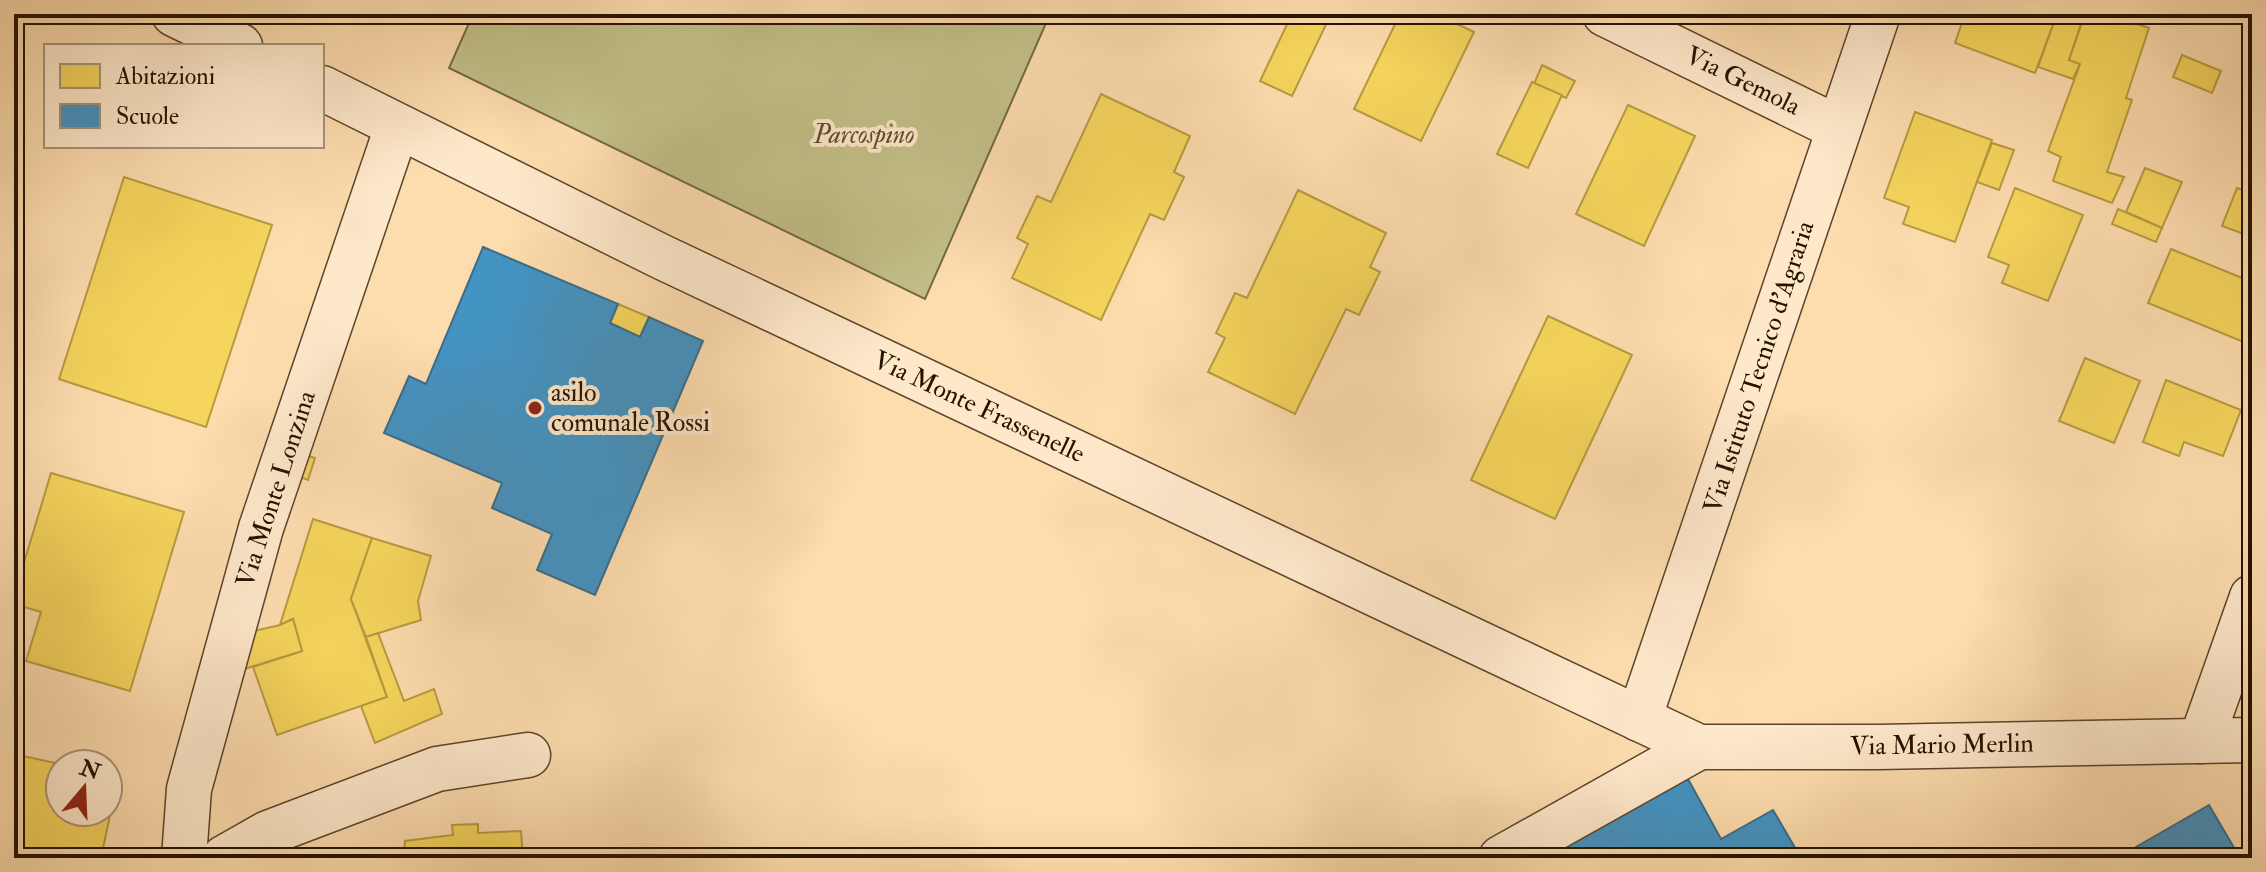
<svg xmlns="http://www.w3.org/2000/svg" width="2266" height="872" viewBox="0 0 2266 872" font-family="'IM FELL Double Pica',serif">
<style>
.green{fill:#c3bf88;stroke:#746944;stroke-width:2}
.homes{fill:#f6d55c;stroke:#b79b41;stroke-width:2}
.schools{fill:#4393c3;stroke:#3a6d89;stroke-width:2}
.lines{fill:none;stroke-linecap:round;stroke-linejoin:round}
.minor-casing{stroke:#5b452c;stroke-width:47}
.minor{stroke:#fee8ca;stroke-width:44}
.poi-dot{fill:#8f2418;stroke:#fee8ca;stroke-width:3}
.labels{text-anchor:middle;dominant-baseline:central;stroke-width:8;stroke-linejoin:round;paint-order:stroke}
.street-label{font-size:26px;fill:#251301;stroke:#fee8ca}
.park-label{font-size:26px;font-style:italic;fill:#5c4f30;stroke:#fee8ca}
.poi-label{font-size:26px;fill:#251301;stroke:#fee8ca;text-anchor:start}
</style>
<rect width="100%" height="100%" fill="#fddcae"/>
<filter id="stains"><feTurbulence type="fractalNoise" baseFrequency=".0025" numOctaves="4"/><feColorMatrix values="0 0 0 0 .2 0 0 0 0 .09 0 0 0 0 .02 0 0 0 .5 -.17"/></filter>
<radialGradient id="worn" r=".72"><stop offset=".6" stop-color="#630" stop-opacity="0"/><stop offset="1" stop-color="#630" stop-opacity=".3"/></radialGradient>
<!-- green -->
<path class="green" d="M473 14H1050L925 299 449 68Z"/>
<!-- homes -->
<g class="homes">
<path d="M1292 14H1331L1292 96 1260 81Z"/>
<path d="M1400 14H1436L1474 32 1421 141 1354 109Z"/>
<path d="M1965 14H2057L2035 73 1955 43Z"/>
<path d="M2057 14 2083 18 2069 60 2080 64 2073 79 2038 67Z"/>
<path d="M2085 14H2107L2149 28 2126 98 2132 100 2107 172 2124 177 2112 203 2053 181 2061 157 2048 151 2080 64 2069 60Z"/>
<path d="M2182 55 2221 71 2212 93 2173 77Z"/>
<path d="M1542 65 1575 81 1566 98 1534 84Z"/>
<path d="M1532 82 1562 95 1528 168 1497 154Z"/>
<path d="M1101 94 1190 136 1174 172 1184 177 1164 220 1150 214 1101 320 1012 278 1028 244 1017 238 1037 196 1051 202Z"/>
<path d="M1628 105 1695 136 1644 246 1576 214Z"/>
<path d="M1915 112 1992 140 1955 242 1903 224 1909 207 1884 198Z"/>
<path d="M1992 143 2014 150 1999 190 1977 182Z"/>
<path d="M2145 168 2182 182 2162 228 2126 212Z"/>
<path d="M2252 173V237L2222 226 2237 188 2245 191Z"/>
<path d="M124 177 272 225 206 427 59 379Z"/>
<path d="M2015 188 2083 215 2048 301 2002 283 2009 265 1988 257Z"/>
<path d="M1298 190 1386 233 1370 267 1380 272 1359 315 1346 309 1295 414 1208 372 1225 338 1216 333 1235 293 1247 298Z"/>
<path d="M2118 209 2162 228 2156 242 2112 224Z"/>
<path d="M2171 249 2252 282V330L2246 343 2148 303Z"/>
<path d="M618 304 649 317 640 337 610 323Z"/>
<path d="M1548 316 1632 355 1555 519 1471 480Z"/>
<path d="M2085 358 2140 381 2114 443 2059 421Z"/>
<path d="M2166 380 2241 410 2223 456 2184 442 2179 456 2143 442Z"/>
<path d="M298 453 315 458 308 480 292 474Z"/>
<path d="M51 473 184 512 130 691 26 661 41 612 14 604V596Z"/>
<path d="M313 519 372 538 351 599 387 697 277 735 253 667 302 651 293 619 280 625Z"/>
<path d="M372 538 431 556 418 601 421 620 366 637 351 599Z"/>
<path d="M293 619 302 651 225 675 237 635 280 625Z"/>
<path d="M378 633 404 701 434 689 442 714 375 743 361 706 387 697 366 637Z"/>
<path d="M14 754 60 764V812H108V774L118 777 101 858H14Z"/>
<path d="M478 824V833L521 831 523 858H403L405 841 453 835 452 825Z"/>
</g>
<!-- schools -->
<g class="schools">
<path d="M483 247 618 304 610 323 640 337 649 317 703 341 595 595 537 570 552 534 492 508 502 483 384 433 409 376 426 384Z"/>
<path d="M1688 779 1721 839 1773 810 1801 858H1540Z"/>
<path d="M2209 805 2240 858H2124L2122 855Z"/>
</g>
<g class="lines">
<!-- minor casing -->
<g class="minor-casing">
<g id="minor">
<path d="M174 14 240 46"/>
<path d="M1605 14 1838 128"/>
<path d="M322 88 662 257 1699 747H1878L2252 740"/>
<path d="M1639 719 1878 14"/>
<path d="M2201 741 2252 597"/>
<path d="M184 858 189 789 261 528 397 127"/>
<path d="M224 858 268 833 437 769 528 755"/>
<path d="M1501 858 1699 747"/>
</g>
</g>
<!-- minor -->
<use href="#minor" class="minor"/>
</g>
<!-- markers -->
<circle class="poi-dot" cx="535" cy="408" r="8"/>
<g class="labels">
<!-- street labels -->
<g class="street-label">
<text transform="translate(1743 81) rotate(26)">Via Gemola</text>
<text transform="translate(1759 367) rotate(-72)">Via Istituto Tecnico d'Agraria</text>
<text transform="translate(979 407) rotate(25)">Via Monte Frassenelle</text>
<text transform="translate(276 489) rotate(-72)">Via Monte Lonzina</text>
<text transform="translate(1942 745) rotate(-1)">Via Mario Merlin</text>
</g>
<!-- park labels -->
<g class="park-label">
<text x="864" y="135">Parcospino</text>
</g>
<!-- poi labels -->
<g class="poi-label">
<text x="551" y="393">asilo<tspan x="551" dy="30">comunale Rossi</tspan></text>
</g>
</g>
<!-- margin -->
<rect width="2266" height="872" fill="none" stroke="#fddcae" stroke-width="48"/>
<rect x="16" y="16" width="2234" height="840" fill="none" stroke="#251301" stroke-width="4"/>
<rect x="24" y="24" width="2218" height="824" fill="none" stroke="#251301" stroke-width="2"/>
<!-- legend -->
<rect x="44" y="44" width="280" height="104" fill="#fee8ca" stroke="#a7937a" stroke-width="2"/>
<rect x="60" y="64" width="40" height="24" fill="#f6d55c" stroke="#a7937a" stroke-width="2"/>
<text x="116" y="84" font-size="24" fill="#251301">Abitazioni</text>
<rect x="60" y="104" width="40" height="24" fill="#4393c3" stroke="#a7937a" stroke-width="2"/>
<text x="116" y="124" font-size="24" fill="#251301">Scuole</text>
<!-- north arrow -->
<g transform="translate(84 788) rotate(19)"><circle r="38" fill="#fee8ca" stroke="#a7937a" stroke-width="2"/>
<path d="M0-6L14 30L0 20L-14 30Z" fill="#8f2418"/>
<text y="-12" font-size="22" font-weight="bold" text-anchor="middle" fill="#251301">N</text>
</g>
<rect width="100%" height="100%" filter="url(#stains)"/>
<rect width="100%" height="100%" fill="url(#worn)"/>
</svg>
